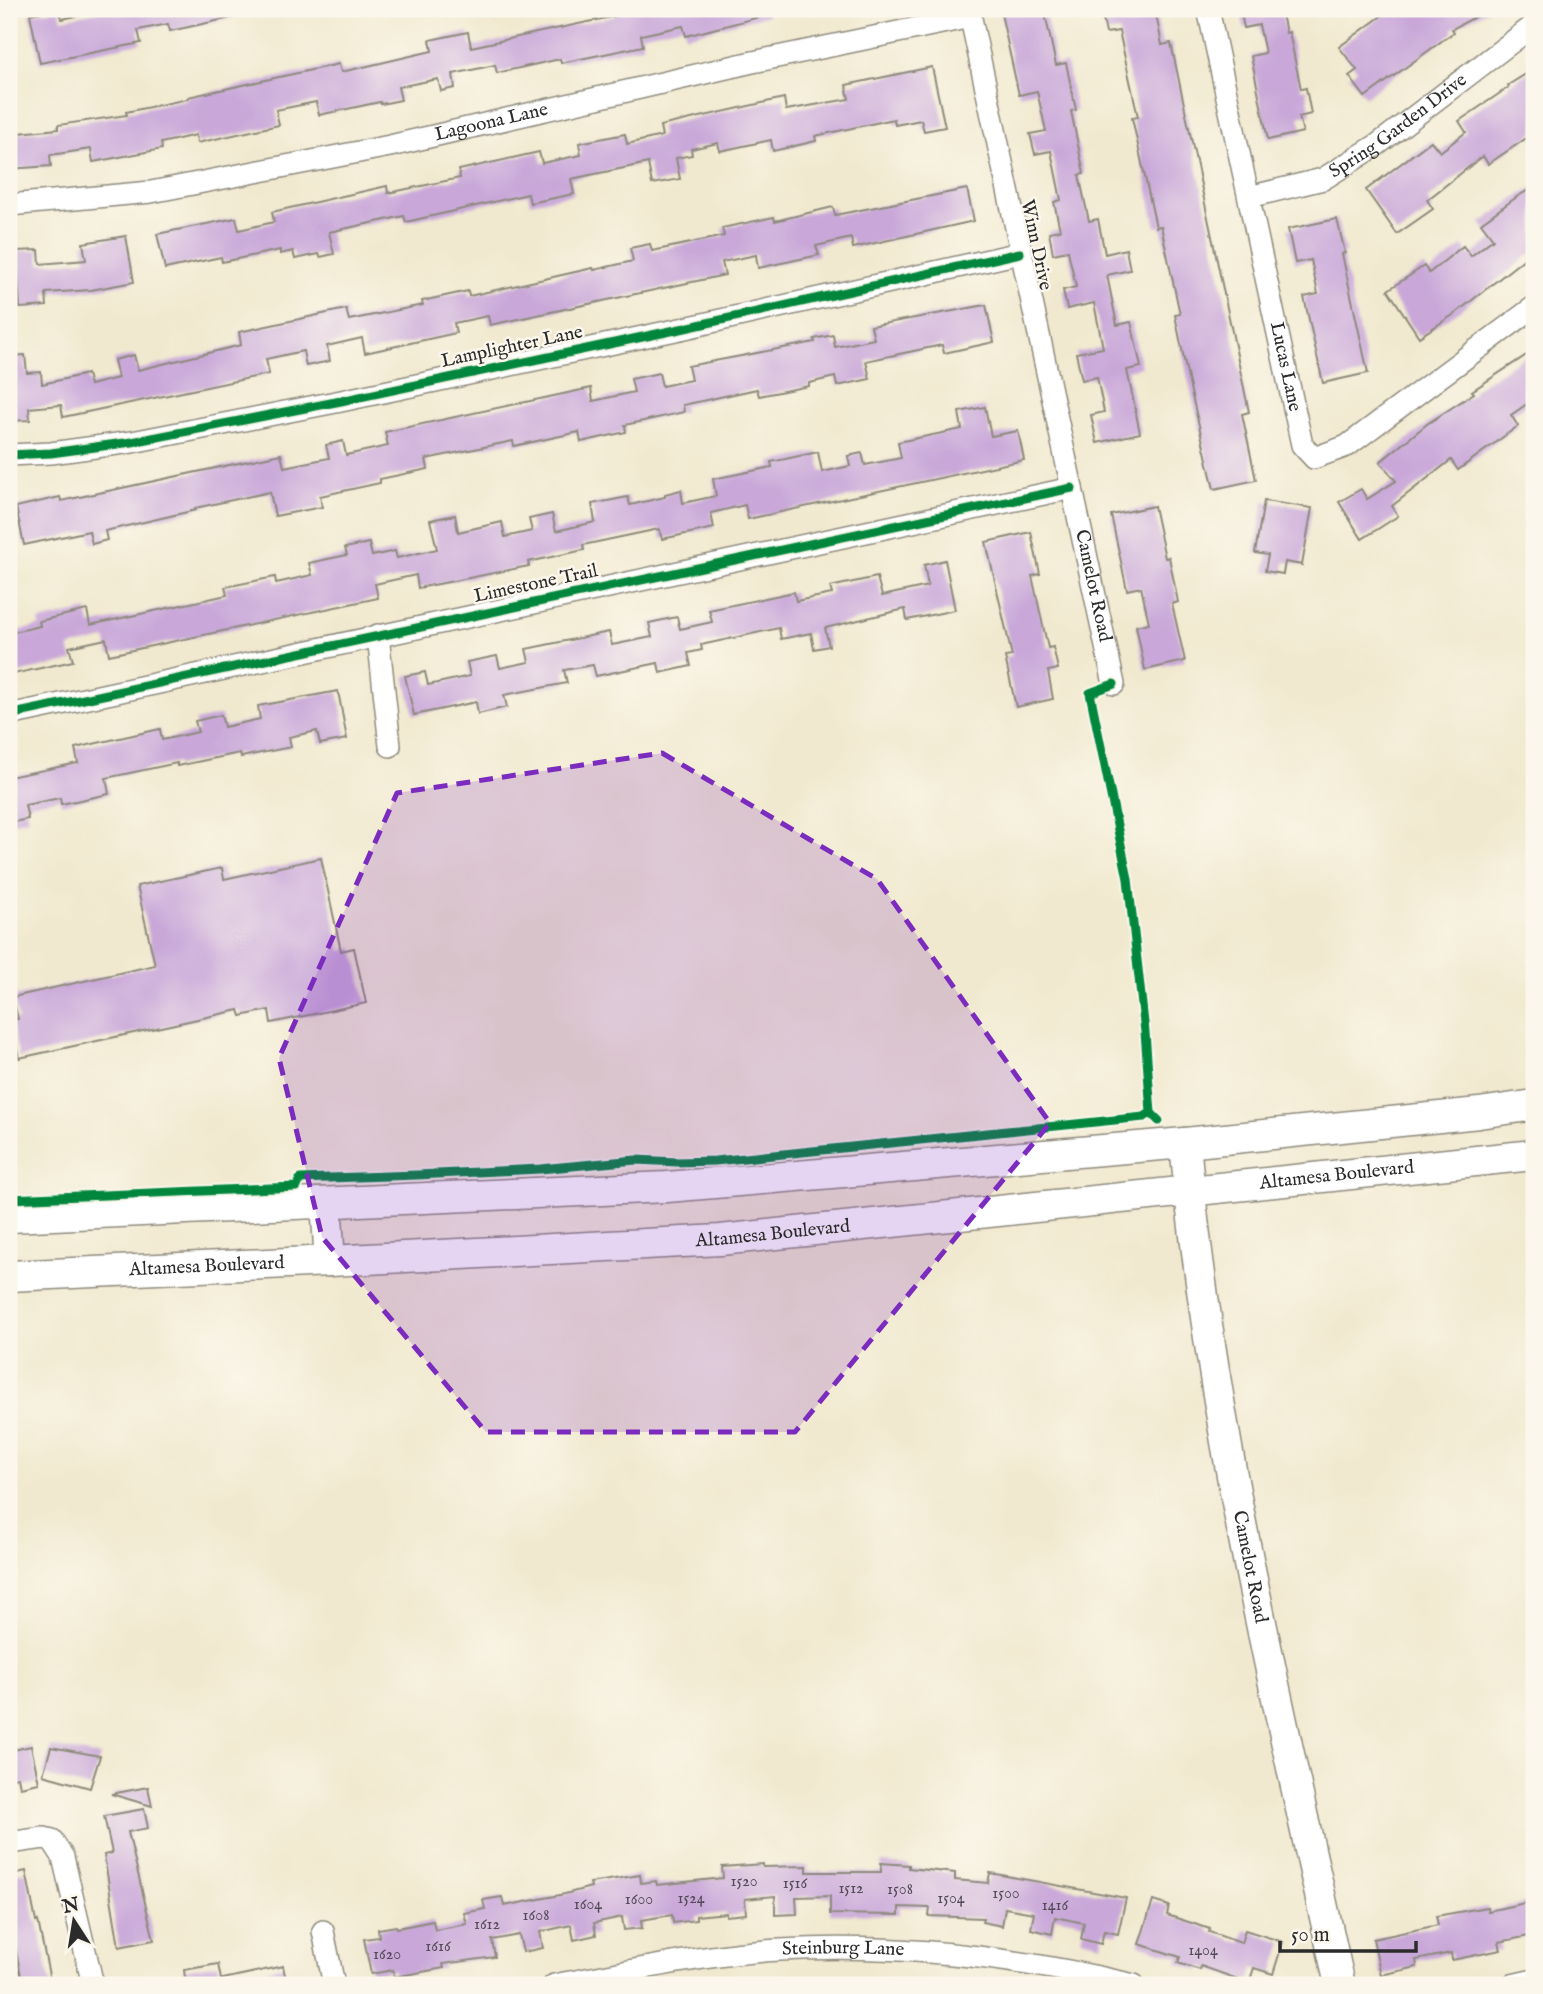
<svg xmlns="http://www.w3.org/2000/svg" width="1543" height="1994" viewBox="0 0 1543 1994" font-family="'IM FELL English',serif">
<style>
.building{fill:#c9a8d9}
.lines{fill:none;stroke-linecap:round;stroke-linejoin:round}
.street-casing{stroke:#8e8a7d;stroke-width:24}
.secondary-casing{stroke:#8e8a7d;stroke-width:33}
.street{stroke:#fff;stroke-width:21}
.secondary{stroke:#fff;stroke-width:30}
.cycleway-casing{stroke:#fbf7ec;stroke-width:13}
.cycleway{stroke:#00873e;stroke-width:9}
.marked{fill:#7b2cbf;fill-opacity:0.2;stroke:#7b2cbf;stroke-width:5;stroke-dasharray:14 9;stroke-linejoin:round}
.labels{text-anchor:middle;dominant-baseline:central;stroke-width:5;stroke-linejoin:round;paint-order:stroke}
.number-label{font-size:16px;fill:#524a56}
.street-label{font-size:19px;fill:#2b2b2b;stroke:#fbf7ec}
</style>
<rect width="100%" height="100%" fill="#fbf7ec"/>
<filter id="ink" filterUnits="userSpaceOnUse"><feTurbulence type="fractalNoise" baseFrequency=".0143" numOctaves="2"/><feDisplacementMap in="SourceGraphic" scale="14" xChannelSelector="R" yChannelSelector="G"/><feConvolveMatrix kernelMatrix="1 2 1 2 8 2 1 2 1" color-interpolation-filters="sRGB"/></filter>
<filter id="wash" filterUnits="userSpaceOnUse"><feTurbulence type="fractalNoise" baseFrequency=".00686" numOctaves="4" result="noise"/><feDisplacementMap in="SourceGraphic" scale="28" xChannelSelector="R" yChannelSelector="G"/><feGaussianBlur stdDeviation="1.57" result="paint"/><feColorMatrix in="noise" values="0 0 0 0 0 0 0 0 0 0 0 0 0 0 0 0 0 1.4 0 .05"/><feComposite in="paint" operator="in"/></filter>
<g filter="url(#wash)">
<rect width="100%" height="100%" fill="#f1e9cf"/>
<g id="blocks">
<!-- building -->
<g class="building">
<path d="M59 9 62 19 110 9H243L244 15 170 31 168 24 138 30 141 43 40 63 30 14Z"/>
<path d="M633 9H767V15L686 36 683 26 641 35 643 46 561 63 560 59 497 73 495 65 453 74 455 88 441 91 438 79 398 87 401 100 381 104 380 102 319 115 316 102 276 110 279 125 197 143 196 135 161 143 162 149 93 162 91 149 50 155 51 166 9 169V134L58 129V125L127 115 126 112 188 99V97L339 64 341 72 372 65 432 51 430 40 468 32 471 47 616 16V12Z"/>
<path d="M1000 9H1044L1056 65 1066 63 1076 110 1071 111 1084 174 1079 175 1089 221 1098 219 1105 254 1126 249 1130 270 1107 275 1117 325 1131 322 1141 367 1127 370 1140 433 1097 443 1091 415 1104 412 1097 377 1082 380 1076 353 1103 348 1094 303 1067 309 1063 290 1076 287 1068 251 1053 254 1049 232 1060 230 1054 202 1061 200 1051 151 1035 154 1030 134 1046 131 1037 91 1019 95Z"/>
<path d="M1101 9H1155L1162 45 1171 43 1249 412 1242 414 1256 480 1214 489 1188 379 1175 315 1180 314 1161 226 1156 227 1132 118 1138 117 1119 31 1106 33Z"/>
<path d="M1240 9H1281L1286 33 1289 32 1301 89 1306 88 1311 114 1299 117 1303 132 1268 140 1251 56 1265 53 1259 25 1244 28Z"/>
<path d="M1391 9H1490L1452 29 1454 32 1365 97 1349 76 1357 70 1339 47Z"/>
<path d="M932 67 945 127 924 131 921 120 895 125 894 119 815 136 816 141 773 151 771 140 720 151 718 143 691 149 692 155 676 158 680 179 652 184 648 163 571 179 574 194 530 203 528 194 406 222 404 216 329 232 334 254 320 257 319 254 295 259 293 251 280 254V250L222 262 221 257 165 269 157 234 236 218 239 230 274 222 272 212 387 186 388 193 460 178 459 170 539 152 542 163 581 155 579 143 625 134 627 144 662 136 660 126 784 98 786 110 849 99 846 85Z"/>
<path d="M1534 69V133L1488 164 1483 156 1427 200 1433 209 1397 234 1366 190 1431 141 1440 152 1466 132 1459 121 1509 87 1508 85Z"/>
<path d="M1534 187V251L1456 313 1419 337 1388 290 1424 266 1429 273 1463 246 1471 256 1493 239 1481 223 1518 196Z"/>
<path d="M967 189 974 221 853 248 851 238 816 246 819 255 758 268 756 255 722 262 725 275 490 325 488 316 454 323 456 333 365 353 362 338 327 346 330 361 306 366 303 351 266 359 269 374 63 417 61 405 29 408 30 420 9 421V356L25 355 27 373 41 372 42 384 87 374 90 385 118 378 114 360 134 355 138 370 241 345 239 332 346 309 349 320 423 305 422 301 468 291 469 296 593 268 594 270 633 261 630 248 650 244 652 251 724 236 722 228 774 217 775 221 833 207 835 215Z"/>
<path d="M1337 219 1345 253 1342 254 1368 373 1323 383 1304 297 1318 294 1311 260 1295 263 1288 229Z"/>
<path d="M126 236 134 282 91 290 46 293 47 306 20 308 16 251 39 250 40 264 86 260 83 243Z"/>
<path d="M986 305 994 342 944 353 942 345 866 361 870 379 837 386 835 377 809 383V386L759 396 757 389 683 405 684 412 625 425 626 432 581 442 579 432 514 446 513 441 426 459 428 469 380 479V483L320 496 322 507 275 516 270 492 195 508 196 510 105 531 107 540 92 544 89 531 24 545 16 507 60 497 61 501 281 454 284 467 329 458 326 445 343 441 346 455 388 446 385 432 591 388 593 401 634 392 631 379 659 373 662 386 691 380 688 366 815 342 814 339 833 335 835 347 874 339 871 326Z"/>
<path d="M1534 350V399L1511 415 1518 426 1458 470 1451 460 1392 506 1398 516 1362 539 1339 502 1361 489 1367 499 1396 481 1380 462 1427 424 1474 393 1472 391Z"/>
<path d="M985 407 991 436 1018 431 1024 460 748 519 745 505 711 513 714 528 662 539 659 529 583 545 584 550 528 562 529 566 418 588 416 575 375 584 378 598 109 655 106 639 69 647 73 661 9 675V633L40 626 39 621 87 610 90 625 227 595 225 587 275 577 276 583 312 575 309 563 347 555 345 548 369 543 372 556 395 551 397 558 437 549 430 520 455 515 458 532 502 522 505 537 532 531 529 519 552 514 556 531 595 522 592 504 628 497 630 505 665 497V494L681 490 683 503 716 496 713 479 772 467 771 462 818 452 822 472 850 466 848 456 862 453 865 465 901 458 898 442 962 429 959 412Z"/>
<path d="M1264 501 1312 508 1302 565 1285 562 1283 574 1265 571 1268 555 1255 553Z"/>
<path d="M1154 506 1165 558 1169 557 1178 602 1172 604 1185 661 1145 670 1136 626 1149 623 1141 587 1127 590 1111 515Z"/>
<path d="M1031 532 1040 574 1032 576 1048 648 1053 647 1058 669 1048 671 1053 699 1016 707 1005 657 1012 656 986 542Z"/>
<path d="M945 560 955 610 907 620 905 609 825 628 829 646 814 649 811 633 781 639 779 628 701 645 702 650 688 653 691 666 660 673 658 663 596 676 593 665 564 670 567 683 504 695 507 707 478 714 476 702 414 715 405 676 425 672 428 685 470 676 467 662 497 656 500 668 529 662 526 649 609 632 612 645 652 637 649 623 677 617 680 629 712 622 709 610 794 592 796 601 832 594 830 587 877 577 882 596 928 586 924 565Z"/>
<path d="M338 691 347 739 320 744 317 731 289 737 291 747 241 757 240 753 177 766V763L106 778 109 794 61 804 60 798 25 805 28 819 9 823V777L78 763 75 748 160 729 162 740 198 732 195 721 221 715 224 727 260 719 258 706Z"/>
<path d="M321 858 341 951 354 948 366 1003 271 1023 269 1010 241 1016 239 1010 19 1058 11 1020 18 1019 13 997 155 965 137 886 222 868 224 879Z"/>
<path d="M31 1746 39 1783 20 1787 18 1777 9 1779V1751Z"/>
<path d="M51 1747 100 1756 90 1788 43 1775Z"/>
<path d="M148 1787 152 1806 111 1794Z"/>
<path d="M144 1809 148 1828 128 1832 154 1940 119 1947 104 1855 112 1853 104 1816Z"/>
<path d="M881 1863 909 1865V1868L955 1873V1880L988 1883 990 1873 1126 1898 1118 1934 1104 1931 1101 1944 1081 1939 1084 1923 1055 1917 1052 1934 1031 1929 1034 1913 1005 1908 1002 1926 982 1922 983 1918 929 1916 930 1908 899 1907V1915L830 1914V1896L796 1897 797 1914 775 1915V1896L745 1899 746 1914 726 1916V1913L696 1916V1920L673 1923 672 1915 641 1920 642 1928 624 1930 622 1917 594 1923 596 1935 574 1940 571 1925 540 1932 543 1948 523 1952 519 1935 492 1940 495 1957 443 1964 444 1968 394 1977 393 1970 371 1974 364 1939 379 1937 378 1929 396 1926 397 1928 433 1921 435 1930 467 1924 464 1913 485 1909 483 1900 502 1897 504 1906 565 1894 591 1887 590 1883 640 1875 641 1883 656 1881 657 1885 723 1878 722 1867 763 1864V1867L807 1866V1872H881Z"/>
<path d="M26 1871 36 1922 38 1921 51 1985H23L9 1916V1875Z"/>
<path d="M1153 1901 1169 1906 1167 1915 1210 1929 1209 1932 1241 1943 1245 1930 1283 1942 1273 1974 1254 1968 1249 1983 1201 1966 1200 1970 1178 1963 1180 1957 1139 1944Z"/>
<path d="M1534 1901V1935L1499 1942 1501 1950 1452 1960 1451 1953 1416 1960 1417 1967 1381 1975 1373 1939 1438 1925 1436 1916 1487 1907 1488 1911Z"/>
<path d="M218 1964 222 1985H186L184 1970Z"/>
<path d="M283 1966 287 1985H224L223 1979Z"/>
</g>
</g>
</g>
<g filter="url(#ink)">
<use href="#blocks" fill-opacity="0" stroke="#8e8a7d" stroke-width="2"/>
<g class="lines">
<!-- street casing -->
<g class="street-casing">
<g id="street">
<path id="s1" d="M969 9 1114 684"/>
<path id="s2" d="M1208 9 1302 445 1314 458 1347 446 1534 307"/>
<path id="s3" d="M1249 197 1323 179 1377 145 1534 25"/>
<path id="s4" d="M9 205 151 192 390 146 748 63 971 17"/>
<path d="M9 455 51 453 132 442 341 401 685 328 1020 253"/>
<path d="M378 635 390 746"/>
<path d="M9 715 1072 488"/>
<path d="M9 1843 44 1838 52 1840 63 1857 93 1985"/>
<path d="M323 1931 334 1985"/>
<path id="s5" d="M554 1985C629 1972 704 1954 780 1950 898 1943 1019 1958 1134 1985"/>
<path d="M1512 1985 1534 1980"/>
</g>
</g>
<!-- secondary casing -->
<g class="secondary-casing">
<g id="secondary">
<path id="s6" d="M1185 1143C1211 1427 1279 1707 1340 1985"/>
<path d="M326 1203 330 1261"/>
<path d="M9 1217 667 1187 1185 1143 1479 1113 1534 1105"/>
<path id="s7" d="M9 1276 330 1261 720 1240 1534 1155"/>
</g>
</g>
<!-- street -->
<use href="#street" class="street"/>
<!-- secondary -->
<use href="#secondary" class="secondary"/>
<!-- cycleway casing -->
<g class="cycleway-casing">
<g id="cycleway">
<path d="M9 455 51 453 132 442 341 401 685 328 1020 253"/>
<path d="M1114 684 1090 693 1128 879 1145 1032 1151 1113"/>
<path d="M9 715 1072 488"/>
<path d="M9 1199 297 1187 300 1179 417 1175 540 1169 636 1160 677 1162 715 1161 1144 1117 1151 1113 1159 1121"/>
</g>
</g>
<!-- cycleway -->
<use href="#cycleway" class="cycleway"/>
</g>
</g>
<!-- marked area -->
<path class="marked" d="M662 753 877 879 1050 1123 795 1432H486L322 1237 279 1058 397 793Z"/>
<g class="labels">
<!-- number labels -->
<g class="number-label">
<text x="744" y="1882">1520</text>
<text x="795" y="1884">1516</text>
<text x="851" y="1889">1512</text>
<text x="900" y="1890">1508</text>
<text x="1006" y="1894">1500</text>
<text x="691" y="1899">1524</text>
<text x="951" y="1899">1504</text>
<text x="639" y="1900">1600</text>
<text x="588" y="1905">1604</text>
<text x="1055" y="1906">1416</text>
<text x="536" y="1916">1608</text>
<text x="487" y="1925">1612</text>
<text x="438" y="1947">1616</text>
<text x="1203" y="1951">1404</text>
<text x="387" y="1955">1620</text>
</g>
<!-- street labels -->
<g class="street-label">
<text stroke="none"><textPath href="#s4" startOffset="490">Lagoona Lane</textPath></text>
<text stroke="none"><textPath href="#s3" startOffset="168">Spring Garden Drive</textPath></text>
<text transform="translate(1036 245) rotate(78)">Winn Drive</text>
<text transform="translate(512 347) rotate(-12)">Lamplighter Lane</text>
<text stroke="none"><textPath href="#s2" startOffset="366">Lucas Lane</textPath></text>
<text transform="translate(536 584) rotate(-12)">Limestone Trail</text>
<text stroke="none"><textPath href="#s1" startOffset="590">Camelot Road</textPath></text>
<text stroke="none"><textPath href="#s7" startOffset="1332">Altamesa Boulevard</textPath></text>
<text stroke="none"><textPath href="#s7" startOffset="765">Altamesa Boulevard</textPath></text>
<text stroke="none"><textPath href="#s7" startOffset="198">Altamesa Boulevard</textPath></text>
<text stroke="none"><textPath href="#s6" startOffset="429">Camelot Road</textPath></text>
<text stroke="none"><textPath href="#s5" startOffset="292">Steinburg Lane</textPath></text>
</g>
</g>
<!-- margin -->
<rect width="1543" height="1994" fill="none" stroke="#fbf7ec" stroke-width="35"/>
<!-- north arrow -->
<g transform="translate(74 1921) rotate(348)" stroke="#fbf7ec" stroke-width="5" paint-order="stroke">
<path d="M0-5L12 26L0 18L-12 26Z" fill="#2b2b2b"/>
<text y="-10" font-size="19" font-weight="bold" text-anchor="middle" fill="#2b2b2b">N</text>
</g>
<!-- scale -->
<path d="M1280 1941v10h136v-10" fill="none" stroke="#2b2b2b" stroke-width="3.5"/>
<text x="1291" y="1941" font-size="21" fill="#2b2b2b" stroke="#fbf7ec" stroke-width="5" paint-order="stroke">50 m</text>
</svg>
